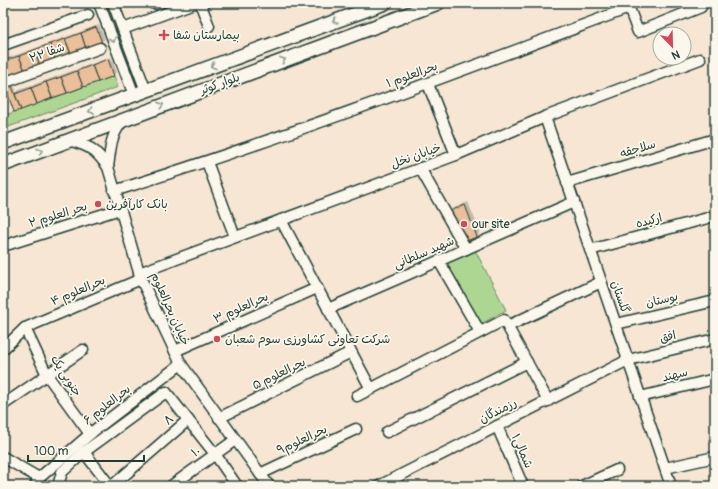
<svg xmlns="http://www.w3.org/2000/svg" width="718" height="489" viewBox="0 0 718 489" font-family="Pangolin,'Playpen Sans Arabic',sans-serif">
<style>
.green{fill:#aed693;stroke:#668a64}
.shadow{fill:#0003}
.building{fill:#eabf99;stroke:#1f3d34}
.lines{fill:none;stroke-linecap:round;stroke-linejoin:round}
.minor-casing{stroke:#1f3d34;stroke-width:13}
.major-casing{stroke:#1f3d34;stroke-width:16}
.minor{stroke:#fbf7ec;stroke-width:10}
.major{stroke:#fbf7ec;stroke-width:13}
.oneway{stroke:#8d9a90}
.poi-dot{fill:#d1495b;stroke:#fbf7ec;stroke-width:1.5}
.labels{text-anchor:middle;dominant-baseline:central;stroke-width:3.5;stroke-linejoin:round;paint-order:stroke}
.poi-label{font-size:12px;fill:#1f3d34;stroke:#fbf7ec;text-anchor:start}
.street-label{font-size:12px;fill:#1f3d34;stroke:#fbf7ec}
</style>
<rect width="100%" height="100%" fill="#f6e6d3"/>
<filter id="ink" filterUnits="userSpaceOnUse"><feTurbulence type="fractalNoise" baseFrequency=".025" numOctaves="2"/><feDisplacementMap in="SourceGraphic" scale="8" xChannelSelector="R" yChannelSelector="G"/><feConvolveMatrix kernelMatrix="1 2 1 2 8 2 1 2 1" color-interpolation-filters="sRGB"/></filter>
<g filter="url(#ink)">
<!-- green -->
<g class="green">
<path d="M114 76 118 87 3 129V116Z"/>
<path d="M475 250 506 310 481 324 446 262Z"/>
</g>
<!-- shadow -->
<g class="shadow">
<path d="M99 25 105 39 101 42 4 62 8 58Z"/>
<path d="M111 57 117 72 113 75 15 111 6 86 13 82 17 93 19 90Z"/>
<path d="M3 100 7 112 3 115Z"/>
<path d="M468 202 480 232 477 236 466 240 451 211 454 208Z"/>
</g>
<!-- building -->
<g class="building">
<path d="M96 27 102 43 86 49 81 33Z"/>
<path d="M81 33 86 49 71 54 65 39Z"/>
<path d="M65 39 71 54 55 60 50 44Z"/>
<path d="M50 44 55 60 40 66 34 50Z"/>
<path d="M34 50 40 66 25 71 19 56Z"/>
<path d="M19 56 25 71 9 77 3 61Z"/>
<path d="M108 59 114 76 98 82 92 65Z"/>
<path d="M92 65 98 82 83 87 77 71Z"/>
<path d="M77 71 83 87 67 93 61 77Z"/>
<path d="M61 77 67 93 52 98 46 82Z"/>
<path d="M46 82 52 98 37 104 31 88Z"/>
<path d="M11 84 21 110 14 112 5 86Z"/>
<path d="M31 88 37 104 21 110 15 94Z"/>
<path d="M465 205 477 237 466 241 450 211Z"/>
</g>
<g class="lines">
<!-- minor casing -->
<g class="minor-casing">
<g id="minor">
<path d="M99 3 134 95"/>
<path d="M113 3 146 91"/>
<path d="M152 3 156 4 160 3"/>
<path d="M200 3 209 26"/>
<path d="M123 29 194 3"/>
<path d="M3 45 88 15"/>
<path d="M3 83 100 48"/>
<path d="M428 84 456 155"/>
<path d="M545 117 671 486"/>
<path d="M68 140C90 146 95 149 108 167L141 279 181 364 269 486"/>
<path d="M207 162 235 237"/>
<path d="M108 167C111 146 110 137 123 120"/>
<path d="M420 168 466 249"/>
<path d="M567 183 715 139"/>
<path d="M114 191C288 137 458 72 629 8L638 32 701 7"/>
<path d="M281 220 371 389"/>
<path d="M3 246 120 209"/>
<path d="M590 250 715 216"/>
<path d="M439 261 480 332"/>
<path d="M139 273 456 155 545 117 700 59"/>
<path d="M328 309 574 202"/>
<path d="M616 324 715 301"/>
<path d="M508 326 601 282"/>
<path d="M25 328 47 375 90 434"/>
<path d="M3 349 25 328 141 279"/>
<path d="M175 351 317 288"/>
<path d="M357 396 504 320 548 401"/>
<path d="M640 397 715 379"/>
<path d="M3 405 83 350"/>
<path d="M219 418 351 352"/>
<path d="M497 426 523 486"/>
<path d="M387 432 527 362"/>
<path d="M84 452 110 486"/>
<path d="M3 457 39 478"/>
<path d="M665 468 715 457"/>
<path d="M260 474 356 429"/>
<path d="M35 486 39 478 96 429 181 364"/>
<path d="M58 486 62 472 84 452 166 392 215 454 237 486"/>
<path d="M112 486 188 420"/>
<path d="M171 486 235 440"/>
<path d="M379 486 628 360 715 339"/>
<path d="M582 486 617 470"/>
</g>
</g>
<!-- major casing -->
<g class="major-casing">
<g id="major">
<path d="M3 143 385 3"/>
<path d="M3 165 438 3"/>
</g>
</g>
<!-- minor -->
<use href="#minor" class="minor"/>
<!-- major -->
<use href="#major" class="major"/>
</g>
<!-- one-way arrows -->
<defs><path id="oneway-chevron" d="M-2-3.5L2.5 0L-2 3.5" fill="none" stroke-width="1.6" stroke-linecap="round" stroke-linejoin="round"/></defs>
<g class="oneway">
<use href="#oneway-chevron" transform="translate(335 21) rotate(160)"/>
<use href="#oneway-chevron" transform="translate(113 40) rotate(70)"/>
<use href="#oneway-chevron" transform="translate(283 60) rotate(-20)"/>
<use href="#oneway-chevron" transform="translate(213 66) rotate(160)"/>
<use href="#oneway-chevron" transform="translate(161 105) rotate(-20)"/>
<use href="#oneway-chevron" transform="translate(91 111) rotate(160)"/>
<use href="#oneway-chevron" transform="translate(40 151) rotate(-20)"/>
</g>
</g>
<!-- markers -->
<g class="poi-dot">
<path d="M162 29h4v4h4v4h-4v4h-4v-4h-4v-4h4z"/>
<circle cx="98" cy="204" r="4"/>
<circle cx="464" cy="224" r="4"/>
<circle cx="217" cy="339" r="4"/>
</g>
<g class="labels">
<!-- poi labels -->
<g class="poi-label">
<text x="173" y="35">بیمارستان شفا</text>
<text x="106" y="204">بانک کارآفرین</text>
<text x="472" y="224">our site</text>
<text x="225" y="339">شرکت تعاونی کشاورزی سوم شعبان</text>
</g>
<!-- street labels -->
<g class="street-label">
<text transform="translate(47 53) rotate(-20)">شفا ۲۲</text>
<text transform="translate(412 75) rotate(-20)">بحرالعلوم ۱</text>
<text transform="translate(220 84) rotate(-20)">بلوار کوثر</text>
<text transform="translate(638 149) rotate(-17)">سلاجقه</text>
<text transform="translate(416 156) rotate(-20)">خیابان نخل</text>
<text transform="translate(58 215) rotate(-17)">بحر العلوم ۲</text>
<text transform="translate(649 221) rotate(-15)">ارکیده</text>
<text transform="translate(424 253) rotate(-23)">شهید سلطانی</text>
<text transform="translate(78 291) rotate(-23)">بحرالعلوم ۴</text>
<text transform="translate(620 297) rotate(71)">گلستان</text>
<text transform="translate(662 300) rotate(-13)">بوستان</text>
<text transform="translate(241 308) rotate(-24)">بحرالعلوم ۳</text>
<text transform="translate(170 309) rotate(66)">خیابان بحرالعلوم</text>
<text transform="translate(668 337) rotate(-13)">افق</text>
<text transform="translate(279 374) rotate(-26)">بحرالعلوم ۵</text>
<text transform="translate(675 375) rotate(-14)">سهند</text>
<text transform="translate(66 376) rotate(57)">جنوبی یک</text>
<text transform="translate(107 405) rotate(-38)">بحرالعلوم ۶</text>
<text transform="translate(498 411) rotate(-27)">رزمندگان</text>
<text transform="translate(169 420) rotate(-41)">۸</text>
<text transform="translate(302 440) rotate(-25)">بحرالعلوم۹</text>
<text transform="translate(522 451) rotate(66)">شمالی۱</text>
<text transform="translate(196 452) rotate(-36)">۱۰</text>
</g>
</g>
<!-- margin -->
<rect width="718" height="489" fill="none" stroke="#fbf7ec" stroke-width="16"/>
<rect x="8" y="8" width="702" height="473" fill="none" stroke="#1f3d34" stroke-width="1.5" filter="url(#ink)"/>
<!-- north arrow -->
<g transform="translate(672 46) rotate(157)"><circle r="19" fill="#fbf7ec" stroke="#a3ada2"/>
<path d="M0-3L7 15L0 10L-7 15Z" fill="#d1495b"/>
<text y="-6" font-size="11" font-weight="bold" text-anchor="middle" fill="#1f3d34">N</text>
</g>
<!-- scale -->
<path d="M28 455v6h116v-6" fill="none" stroke="#1f3d34" stroke-width="2"/>
<text x="34" y="455" font-size="12" fill="#1f3d34" stroke="#fbf7ec" stroke-width="3" paint-order="stroke">100 m</text>
</svg>
